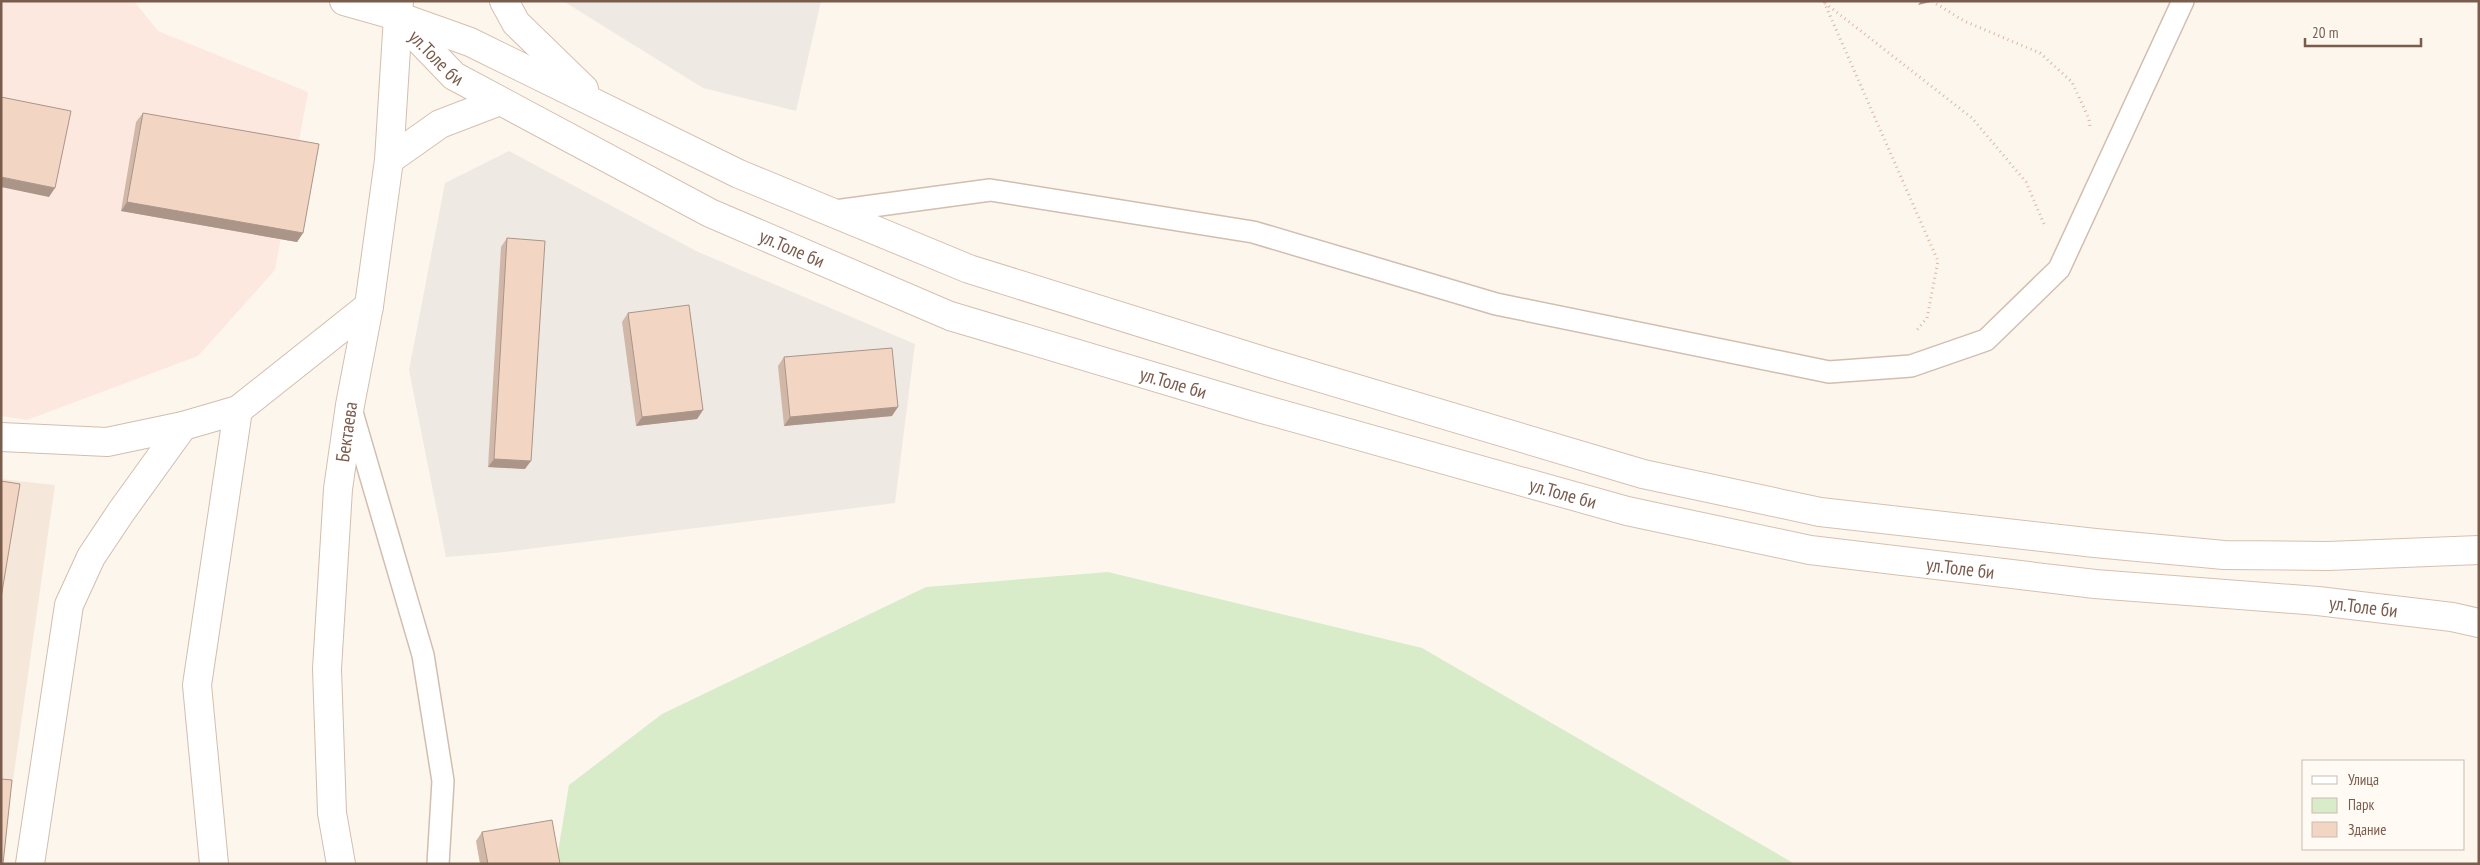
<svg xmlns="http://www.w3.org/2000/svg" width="2480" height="865" viewBox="0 0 2480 865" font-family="'PT Sans Narrow',sans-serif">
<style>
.residential{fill:#f5e8da}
.commercial{fill:#fde8e0}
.industrial{fill:#efe9e4}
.green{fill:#d8ecc9}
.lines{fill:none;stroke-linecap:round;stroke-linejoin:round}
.service-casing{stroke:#d1beb0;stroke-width:24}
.minor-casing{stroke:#d1beb0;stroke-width:30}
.tertiary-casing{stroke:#d1beb0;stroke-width:30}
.secondary-casing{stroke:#d6c0b0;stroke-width:30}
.path{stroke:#d9b8a5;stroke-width:3;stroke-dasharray:1 4;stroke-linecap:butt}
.service{stroke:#fff;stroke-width:21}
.minor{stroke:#fff;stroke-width:28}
.tertiary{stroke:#fff;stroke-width:28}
.secondary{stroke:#fff;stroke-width:28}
.wall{fill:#d1b7a8}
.shaded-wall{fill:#aa9588}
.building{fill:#f3d5c3;stroke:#aa9588}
.labels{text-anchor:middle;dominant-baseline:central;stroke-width:4.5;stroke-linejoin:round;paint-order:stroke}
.street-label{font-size:19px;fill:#7a5c4d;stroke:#fffaf3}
</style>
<rect width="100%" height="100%" fill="#fdf6ec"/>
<!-- residential -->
<path class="residential" d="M1 479 55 485 1 864Z"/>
<!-- commercial -->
<path class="commercial" d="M1 1H134L158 31 308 92 275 270 198 356 27 420 1 416Z"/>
<!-- industrial -->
<g class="industrial">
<path d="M563 1H821L796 111 703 88Z"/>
<path d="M509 151 696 251 915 344 895 503 495 553 446 557 409 370 445 183Z"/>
</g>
<!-- green -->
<path class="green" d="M1108 572 1422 648 1795 864H556L569 785 662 714 926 587Z"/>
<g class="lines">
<!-- service casing -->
<g class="service-casing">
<g id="service">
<path d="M828 212 990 190 1253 232 1496 304 1829 372 1911 366 1986 340 2059 269 2183 1"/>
<path d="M351 409 423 655 443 781 438 864"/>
</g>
</g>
<!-- minor casing -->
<g class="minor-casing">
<g id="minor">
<path d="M1 437 107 442 183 426 238 410 369 306"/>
<path d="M30 864 69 605 91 557 121 512 183 426"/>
<path d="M214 864 197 685 238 410"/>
</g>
</g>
<!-- tertiary casing -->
<g class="tertiary-casing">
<g id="tertiary">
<path id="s1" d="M341 864 332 813 327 669 338 489 350 405 369 306 389 160 399 1"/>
</g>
</g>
<!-- secondary casing -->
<g class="secondary-casing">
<g id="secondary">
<path d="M344 1 397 16 470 42 739 174 969 269 1267 362 1643 474 1820 512 2095 543 2224 555 2328 556 2479 550"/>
<path d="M504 1 516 23 584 89"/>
<path id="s2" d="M401 21 454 76 710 213 950 316 1252 406 1627 511 1810 550 2095 584 2318 601 2452 617 2479 623"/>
<path d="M389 160 440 124 500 101"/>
</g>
</g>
<!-- path -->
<g class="path">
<path d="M1932 1 1964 21 2040 53 2072 82 2089 119 2090 127"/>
<path d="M1824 2 1938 261 1927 318 1917 330"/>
<path d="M1825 3 1972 118 2026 182 2044 224"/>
</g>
<!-- service -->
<use href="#service" class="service"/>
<!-- minor -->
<use href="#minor" class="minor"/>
<!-- tertiary -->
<use href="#tertiary" class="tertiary"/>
<!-- secondary -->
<use href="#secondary" class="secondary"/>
</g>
<!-- wall -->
<g class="wall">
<path d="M143 113 303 233 297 242 121 211 136 122Z"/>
<path d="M507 238 525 469 488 467 501 247Z"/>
<path d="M628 313 703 410 697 419 636 426 622 322Z"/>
<path d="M784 357 892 416 784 426 778 366Z"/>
<path d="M482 832 560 864H480L476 841Z"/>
</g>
<!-- shaded-wall -->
<g class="shaded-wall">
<path d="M1921 1H1935L1918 5Z"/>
<path d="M1 177 55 188 49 197 1 187Z"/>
<path d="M127 202 303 233 297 242 121 211Z"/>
<path d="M898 407 892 416 784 426 790 417Z"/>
<path d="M703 410 697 419 636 426 642 417Z"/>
<path d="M494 459 531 461 525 469 488 467Z"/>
</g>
<!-- building -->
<g class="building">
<path d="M1 97 71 111 55 188 1 177Z"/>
<path d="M143 113 319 144 303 233 127 202Z"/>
<path d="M507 238 545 241 531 461 494 459Z"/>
<path d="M689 305 703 410 642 417 628 313Z"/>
<path d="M892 348 898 407 790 417 784 357Z"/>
<path d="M1 481 20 484 1 598Z"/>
<path d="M1 779 12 780 3 864H1Z"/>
<path d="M552 820 560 864H488L482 832Z"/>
</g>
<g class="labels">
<!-- street labels -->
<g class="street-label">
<text stroke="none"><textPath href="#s2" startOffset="51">ул.Толе би</textPath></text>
<text stroke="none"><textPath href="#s2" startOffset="456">ул.Толе би</textPath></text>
<text stroke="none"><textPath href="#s2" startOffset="861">ул.Толе би</textPath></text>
<text stroke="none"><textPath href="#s1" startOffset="434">Бектаева</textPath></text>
<text stroke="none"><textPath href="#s2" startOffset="1266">ул.Толе би</textPath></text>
<text stroke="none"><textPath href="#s2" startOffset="1671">ул.Толе би</textPath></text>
<text stroke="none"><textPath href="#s2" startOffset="2076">ул.Толе би</textPath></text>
</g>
</g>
<!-- border -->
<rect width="2480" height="865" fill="none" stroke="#7a5c4d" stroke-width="5"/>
<!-- legend -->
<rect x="2302" y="760" width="162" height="90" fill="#fffaf3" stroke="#cabbb1"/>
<rect x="2312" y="776" width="25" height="8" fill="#ffffff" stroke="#cabbb1"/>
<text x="2348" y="785" font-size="15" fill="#7a5c4d">Улица</text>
<rect x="2312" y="798" width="25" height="15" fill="#d8ecc9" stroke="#cabbb1"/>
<text x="2348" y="810" font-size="15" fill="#7a5c4d">Парк</text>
<rect x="2312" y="822" width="25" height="15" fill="#f3d5c3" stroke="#cabbb1"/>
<text x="2348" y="835" font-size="15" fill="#7a5c4d">Здание</text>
<!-- scale -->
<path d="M2305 38v8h116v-8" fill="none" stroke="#7a5c4d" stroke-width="2.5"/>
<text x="2312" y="38" font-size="15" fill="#7a5c4d" stroke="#fffaf3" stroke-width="4" paint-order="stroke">20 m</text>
</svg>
